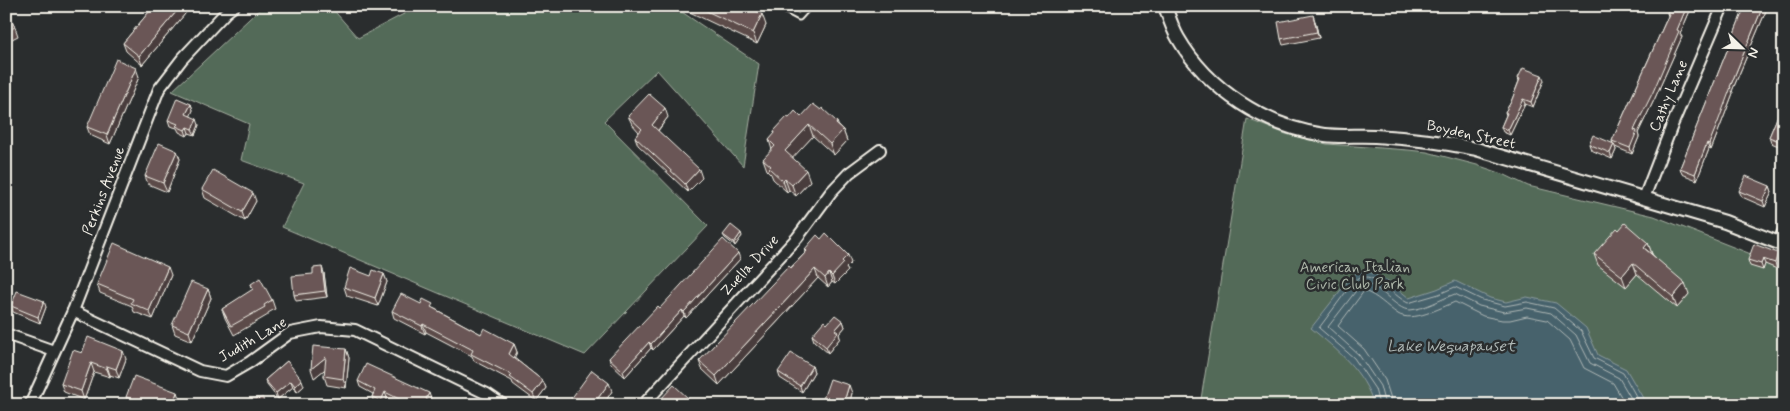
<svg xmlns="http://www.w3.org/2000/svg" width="1790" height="411" viewBox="0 0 1790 411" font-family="Mynerve,sans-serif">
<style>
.green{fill:#536b59;stroke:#a4aea0}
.water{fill:#47626c;stroke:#8c9b9e}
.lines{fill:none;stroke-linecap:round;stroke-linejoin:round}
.shore{stroke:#afb8b6;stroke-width:1}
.service-casing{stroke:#f4f1e8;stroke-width:9}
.minor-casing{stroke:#f4f1e8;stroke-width:14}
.tertiary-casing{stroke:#f4f1e8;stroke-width:16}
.service{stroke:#2a2d2e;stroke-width:5}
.minor{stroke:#2a2d2e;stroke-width:10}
.tertiary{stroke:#2a2d2e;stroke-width:12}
.wall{fill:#5b4b4a;stroke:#f4f1e8}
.shaded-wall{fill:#4a3d3c;stroke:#f4f1e8}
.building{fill:#6a5756;stroke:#f4f1e8}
.labels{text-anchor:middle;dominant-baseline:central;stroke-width:5;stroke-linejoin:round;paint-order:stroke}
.street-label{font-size:15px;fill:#f4f1e8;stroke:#2a2d2e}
.park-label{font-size:15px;fill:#acb5a8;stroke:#2a2d2e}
.water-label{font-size:16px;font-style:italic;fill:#afb8b6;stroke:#2a2d2e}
</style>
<rect width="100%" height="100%" fill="#2a2d2e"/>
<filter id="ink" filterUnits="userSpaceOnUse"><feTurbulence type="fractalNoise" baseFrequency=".02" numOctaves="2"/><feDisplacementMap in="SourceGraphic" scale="10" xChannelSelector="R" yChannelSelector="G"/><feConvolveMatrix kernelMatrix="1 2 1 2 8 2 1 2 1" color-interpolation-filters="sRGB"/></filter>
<g filter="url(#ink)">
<!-- green -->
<g class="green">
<path d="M263 6H330L358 38 419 6H673L759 64 743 166 657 70 604 121 708 226 585 355 282 227 304 183 241 160 249 124 172 91Z"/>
<path d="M1247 119 1286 134 1327 144 1408 150 1427 152 1477 165 1503 174 1528 186 1654 216 1784 267V405H1200Z"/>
</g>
<!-- water -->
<path class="water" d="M1368 271 1388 281 1409 298 1437 289 1455 281 1490 298 1506 302 1527 297 1556 303 1586 328 1598 355 1626 369 1647 405H1374C1364 371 1337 350 1311 328L1351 277 1357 272Z"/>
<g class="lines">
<!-- shore -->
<g class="shore">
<path d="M1379 405 1375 389 1354 358 1319 328 1354 281C1371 266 1393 296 1408 303L1439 294 1455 287 1482 300 1505 306 1527 302 1554 308 1581 331 1594 358 1623 373 1641 405"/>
<path d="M1385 405 1380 386 1359 355 1328 327 1362 283C1380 283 1395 310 1410 310 1425 309 1441 299 1455 294L1479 306 1504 312 1527 308 1551 313 1576 335 1590 363 1619 378 1635 405"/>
<path d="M1393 405 1385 380 1364 349 1338 326 1364 291C1378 296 1386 306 1398 314 1412 323 1440 308 1455 302L1483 316 1502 320H1510L1527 316 1547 320 1570 340 1584 368 1613 383 1626 405"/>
</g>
<!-- service casing -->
<g class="service-casing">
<path id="service" d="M778 6 799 17 809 6"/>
</g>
<!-- minor casing -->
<g class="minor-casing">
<g id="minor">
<path d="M1644 198 1673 123 1723 6"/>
<path d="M1778 243 1784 230"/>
<path d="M73 311 200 371 226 376 250 362 290 333 321 327 355 330 487 394 503 405"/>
<path d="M6 334 54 351"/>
<path d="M30 405 73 311 159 89 182 59 226 12 234 6"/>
<path d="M643 405 797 238 831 192 849 173 880 150"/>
</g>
</g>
<!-- tertiary casing -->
<g class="tertiary-casing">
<path id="tertiary" d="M1165 6C1169 17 1172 28 1178 38 1208 90 1266 127 1325 135 1341 137 1358 135 1375 136 1409 138 1443 142 1476 149L1725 222 1784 245"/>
</g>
<!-- service -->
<use href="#service" class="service"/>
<!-- minor -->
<use href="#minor" class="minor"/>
<!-- tertiary -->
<use href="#tertiary" class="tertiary"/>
</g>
<!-- wall -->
<g class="wall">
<path d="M154 6H190V8L142 65 126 51 123 43Z"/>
<path d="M677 6H747L766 25 757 44Z"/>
<path d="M1438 6H1449L1448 10Z"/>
<path d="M1670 6H1692L1680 34 1682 37 1655 98 1638 133 1639 137 1632 154 1615 147 1616 150 1612 159 1591 150 1589 144H1613L1612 141 1668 16 1667 13Z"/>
<path d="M1745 6H1768L1732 91 1733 93 1720 127 1711 150 1709 149 1697 180 1682 174 1680 168Z"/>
<path d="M6 12 15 27 18 36 6 42Z"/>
<path d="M1315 21 1319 38 1283 45 1281 39Z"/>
<path d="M139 77 110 144 90 135 87 127Z"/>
<path d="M1518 78 1544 80 1533 107 1525 104 1510 135 1503 132 1501 127 1506 115 1505 112 1511 102 1519 81Z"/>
<path d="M1784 101V148L1771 143 1769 137Z"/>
<path d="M191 104 193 110 190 116 199 125 195 135 189 133 187 136 179 132 177 128 170 126 168 120Z"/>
<path d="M628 116 668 117 658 131 702 178 688 192 638 145 635 137 639 132 632 124Z"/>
<path d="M801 117 839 126 843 130 847 141 834 155 813 136 792 158 810 181 796 196 789 190 787 192 773 179 771 174 767 170 763 159 772 150 769 140 775 134 774 131 789 118Z"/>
<path d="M177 151 180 159 167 192 148 184 145 176Z"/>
<path d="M1770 186 1772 192 1765 207 1742 197 1739 191Z"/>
<path d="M202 189 256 201 245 221 205 198Z"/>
<path d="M1619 230 1648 243 1652 254 1689 294 1677 308 1637 274 1626 287 1598 265 1594 254Z"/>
<path d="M723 235 742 236 735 246 725 238Z"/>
<path d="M805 249 851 263 846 268 848 271 835 284 832 282 828 287 818 278 719 385 702 369 699 361 806 252Z"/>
<path d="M1778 253 1781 259 1777 269 1765 264 1763 270 1750 266 1748 260Z"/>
<path d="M740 259 686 318 684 316 653 350 651 348 625 377 611 364 609 358 660 308Z"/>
<path d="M324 273 327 297 296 301 294 295Z"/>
<path d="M384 274 387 282 378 306 347 296 344 287 371 276Z"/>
<path d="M171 275 153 319 134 312 132 306 100 293 97 284Z"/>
<path d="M251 284 272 300 275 309 268 313V315L234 335 225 318 222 309 253 290Z"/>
<path d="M208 289 211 298 192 341 175 334 172 325Z"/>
<path d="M421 304 435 309 481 334 514 344 517 352 514 358 543 381 546 388 536 401 513 384 512 381 474 361 472 356 426 332 425 334 394 318 392 311Z"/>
<path d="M11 306 46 307 40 323 13 312Z"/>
<path d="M843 321 845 327 839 334 840 338 828 353 814 341 812 335 827 324Z"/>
<path d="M346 349 349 358 346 388 327 385 324 376 325 369 314 378Z"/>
<path d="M82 353 126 359 119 378 110 375V377L94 372 84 400 64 392 61 384Z"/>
<path d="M287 361 304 386 297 392 293 387 278 399 267 385 265 380Z"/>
<path d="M812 366 814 372 802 392 780 378 778 372Z"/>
<path d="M358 381 431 399 430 401 436 405H401L387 398 384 405H378L374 403 372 397 373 394 360 387Z"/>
<path d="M612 391 603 405H573L571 399Z"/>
<path d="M852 393 849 405H826L823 399Z"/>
<path d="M126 397 179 398 215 405H129Z"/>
</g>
<!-- shaded-wall -->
<g class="shaded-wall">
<path d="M181 6H190V8L142 65 139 56Z"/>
<path d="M1687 6H1692L1680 34 1682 37 1655 98 1638 133 1639 137 1632 154 1630 148 1634 130Z"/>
<path d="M1763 6H1768L1732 91 1733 93 1720 127 1711 150 1709 144 1730 87Z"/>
<path d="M762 14 766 25 757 44 753 33Z"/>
<path d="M1313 15 1315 21 1319 38 1317 32Z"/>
<path d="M136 68 139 77 110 144 107 135Z"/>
<path d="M1542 75 1544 80 1533 107 1531 102Z"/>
<path d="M1523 99 1525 104 1510 135 1508 130Z"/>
<path d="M191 104 193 110 189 120 186 114Z"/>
<path d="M665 108 668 117 655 134 652 125Z"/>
<path d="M197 119 199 125 195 135 192 129Z"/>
<path d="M837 122 841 132 843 130 847 141 834 155 830 144 836 124Z"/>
<path d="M809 125 813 136 789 162 785 151Z"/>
<path d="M187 127 189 133 187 136 185 130Z"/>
<path d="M1707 143 1709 149 1697 180 1695 174Z"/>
<path d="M1614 144 1616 150 1612 159 1610 153Z"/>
<path d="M177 151 180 159 167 192 163 183Z"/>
<path d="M699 169 702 178 688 192 685 184Z"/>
<path d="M806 170 810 181 796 196 792 185Z"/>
<path d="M785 179 789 190 787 192 783 181Z"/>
<path d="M1770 186 1772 192 1765 207 1763 201Z"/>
<path d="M253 193 256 201 245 221 242 212Z"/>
<path d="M741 233 742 236 735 246 734 243Z"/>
<path d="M1648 243 1652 254 1644 248Z"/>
<path d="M738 253 740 259 686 318 684 312Z"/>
<path d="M1778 253 1781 259 1777 269 1775 263Z"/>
<path d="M848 255 851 263 846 268 848 271 835 284 832 276 842 261Z"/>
<path d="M1763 259 1765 264 1763 270 1761 264Z"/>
<path d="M1633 263 1637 274 1626 287 1622 276Z"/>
<path d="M168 267 171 275 153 319 149 311Z"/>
<path d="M322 267 324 273 327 297 325 291Z"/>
<path d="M815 269 818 278 719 385 716 376Z"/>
<path d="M829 273 832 282 828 287 825 278Z"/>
<path d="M384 274 387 282 378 306 375 298Z"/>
<path d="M1685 283 1689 294 1677 308 1673 297Z"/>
<path d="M208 289 211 298 192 341 189 332Z"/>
<path d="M44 301 46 307 40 323 38 317Z"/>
<path d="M682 310 684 316 653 350 651 344Z"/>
<path d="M843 321 845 327 839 334 840 338 828 353 826 347 835 330Z"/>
<path d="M423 324 426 332 425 334 422 326Z"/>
<path d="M649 342 651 348 625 377 623 371Z"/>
<path d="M514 344 517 352 512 362 509 354Z"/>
<path d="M346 349 349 358 346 388 343 379Z"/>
<path d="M123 351 126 359 119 378 116 369Z"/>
<path d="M326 357 329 366 314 378 311 369Z"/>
<path d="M91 363 94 372 84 400 81 391Z"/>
<path d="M107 366 110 375V377L107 369Z"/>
<path d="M812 366 814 372 802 392 800 386Z"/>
<path d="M302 380 304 386 297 392 295 386Z"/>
<path d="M291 381 293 387 278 399 276 393Z"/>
<path d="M543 381 546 388 536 401 533 394Z"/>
<path d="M609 383 612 391 603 405H593Z"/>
<path d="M849 385 852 393 849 405H843Z"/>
<path d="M177 392 180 401 175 398Z"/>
<path d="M385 392 387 398 384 405H382L381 401Z"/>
<path d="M429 393 431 399 428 405 426 399Z"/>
<path d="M689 399 691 405H685Z"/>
</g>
<!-- building -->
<g class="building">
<path d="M154 6H181L139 56 123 43Z"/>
<path d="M696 6H747L762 14 753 33Z"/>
<path d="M1670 6H1687L1677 30 1679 31 1653 92 1634 130 1637 131 1630 148 1612 141 1669 14 1667 13Z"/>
<path d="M1745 6H1763L1730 87H1731L1718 122 1709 144 1707 143 1695 174 1680 168Z"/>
<path d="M6 12 15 27 6 32Z"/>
<path d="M1313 15 1317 32 1281 39 1278 22Z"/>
<path d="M116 59 136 68 107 135 87 127Z"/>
<path d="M1523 68 1542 75 1531 102 1523 99 1508 130 1501 127 1507 113 1505 112 1511 102 1520 79 1518 78Z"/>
<path d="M649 94 665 108 652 125 699 169 685 184 635 137 642 129 628 116Z"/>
<path d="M177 98 191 104 186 114 197 119 192 129 187 127 185 130 176 126 178 124 168 120Z"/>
<path d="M1784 101V143L1769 137Z"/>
<path d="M813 104 821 110 822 108 837 122 836 124 843 130 830 144 809 125 785 151 806 170 792 185 785 179 783 181 769 168 771 166 763 159 775 146 769 140 775 133 774 131 787 117 789 118 795 111 801 117Z"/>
<path d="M1593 135 1614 144 1610 153 1589 144Z"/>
<path d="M159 143 177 151 163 183 145 176Z"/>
<path d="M213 170 253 193 242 212 202 189Z"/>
<path d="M1746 176 1770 186 1763 201 1739 191Z"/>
<path d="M1625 223 1648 243 1644 248 1685 283 1673 297 1633 263 1622 276 1594 254 1617 228 1619 230Z"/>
<path d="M731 225 741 233 734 243 723 235Z"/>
<path d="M826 233 848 255 842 261 844 263 832 276 829 273 825 278 815 269 716 376 699 361 789 266 791 268 807 251 805 249 817 235 821 239Z"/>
<path d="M723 239 738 253 684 312 682 310 651 344 649 342 623 371 609 358 658 306 660 308Z"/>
<path d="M114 243 168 267 149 311 131 303 133 299 97 284Z"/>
<path d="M1754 244 1778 253 1775 263 1763 259 1761 264 1748 260Z"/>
<path d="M322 267 325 291 294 295 292 276 313 274V268Z"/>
<path d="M350 268 371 276 373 270 384 274 375 298 344 287Z"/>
<path d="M260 278 272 300 264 305 265 307 231 326 222 309 253 289 251 284Z"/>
<path d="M191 282 208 289 189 332 172 325Z"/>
<path d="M17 291 44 301 38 317 11 306Z"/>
<path d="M401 294 421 304 423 299 433 304 431 307 481 334 484 328 514 344 509 354 543 381 533 394 510 377 512 375 471 354 473 350 423 324 422 326 392 311Z"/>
<path d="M835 315 843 321 835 330 838 332 826 347 812 335 824 321 827 324Z"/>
<path d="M88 337 123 351 116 369 107 366V369L91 363 81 391 61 384 73 350 82 353Z"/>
<path d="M313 346 346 349 343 379 324 376 326 357 311 369Z"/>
<path d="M791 353 812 366 800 386 778 372Z"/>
<path d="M287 361 302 380 295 386 291 381 276 393 265 380Z"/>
<path d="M366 364 429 393 426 399 436 405H411L385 392 381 401 372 397 375 390 358 381Z"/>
<path d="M592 370 609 383 593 405H579L571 399Z"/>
<path d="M134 376 177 392 175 398 215 405H146L126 397Z"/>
<path d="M830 379 849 385 843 405H832L823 399Z"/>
<path d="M674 385 689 399 685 405H663L659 401Z"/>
<path d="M263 398 264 405H229V402Z"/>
<path d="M704 401 750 404V401L793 405H704Z"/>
</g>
</g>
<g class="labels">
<!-- street labels -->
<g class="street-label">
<text transform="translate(1669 96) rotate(-67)">Cathy Lane</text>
<text transform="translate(1471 135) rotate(12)">Boyden Street</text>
<text transform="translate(104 191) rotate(-69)">Perkins Avenue</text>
<text transform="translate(750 266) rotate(-47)">Zuella Drive</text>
<text transform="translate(253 340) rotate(-30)">Judith Lane</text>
</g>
<!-- park labels -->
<g class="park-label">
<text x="1355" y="268">American Italian<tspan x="1355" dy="17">Civic Club Park</tspan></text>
</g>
<!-- water labels -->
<g class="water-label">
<text x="1451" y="346">Lake Wequapauset</text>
</g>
</g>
<!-- margin -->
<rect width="1790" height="411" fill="none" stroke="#2a2d2e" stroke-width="25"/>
<rect x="12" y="12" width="1765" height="386" fill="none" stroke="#f4f1e8" stroke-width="2" filter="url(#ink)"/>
<!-- north arrow -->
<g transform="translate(1742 48) rotate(113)" stroke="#2a2d2e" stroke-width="4" paint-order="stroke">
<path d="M0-4L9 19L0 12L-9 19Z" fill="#f4f1e8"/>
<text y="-8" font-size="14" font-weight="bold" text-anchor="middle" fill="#f4f1e8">N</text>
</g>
</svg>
